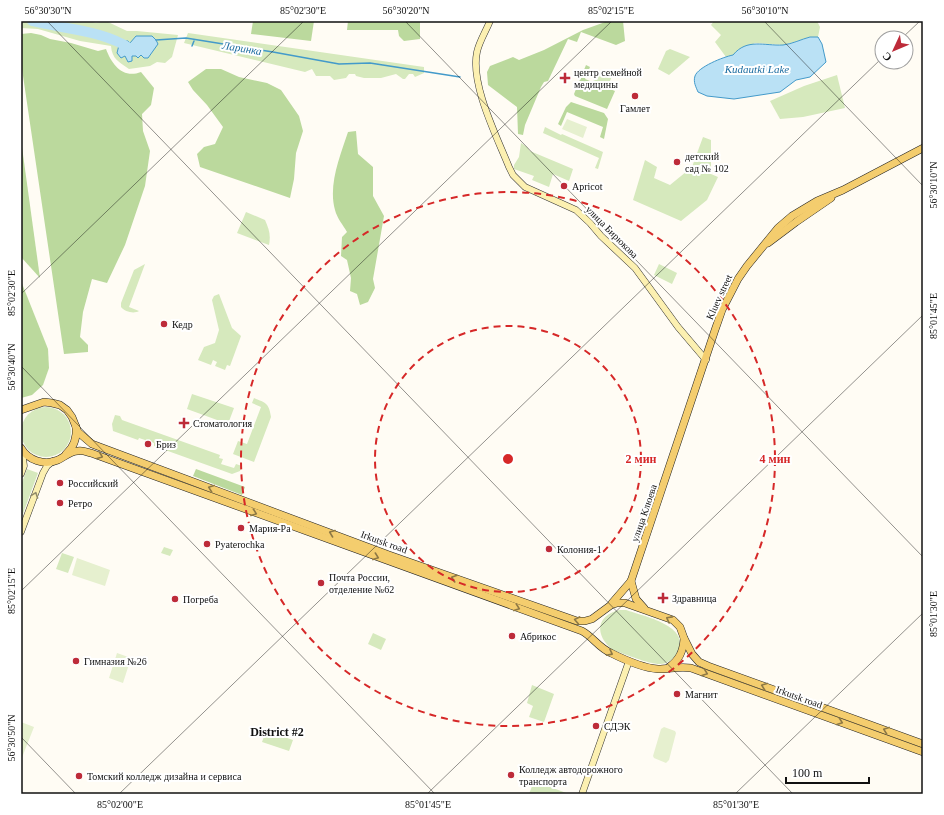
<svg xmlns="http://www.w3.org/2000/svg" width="944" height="815" viewBox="0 0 944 815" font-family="'Times New Roman',serif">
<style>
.green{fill:#d6e9bd}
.forest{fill:#bbd99d}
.pitch{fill:#e6f0cf}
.water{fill:#bae1f5;stroke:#439aca}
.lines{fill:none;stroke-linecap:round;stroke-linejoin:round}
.stream{stroke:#439aca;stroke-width:1.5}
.river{stroke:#bae1f5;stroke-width:10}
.secondary-casing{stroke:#323232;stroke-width:7}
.primary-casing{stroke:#212121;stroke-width:8}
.secondary{stroke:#fcf0b1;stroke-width:6}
.primary{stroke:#f4cd6e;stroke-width:7}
.oneway{stroke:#8d7844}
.oneway2{stroke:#928b69}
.ticks{fill:none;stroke:#101010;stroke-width:1;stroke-opacity:0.45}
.ring{fill:none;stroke:#d62828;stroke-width:2;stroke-dasharray:7 5}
.poi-dot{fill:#bd2b39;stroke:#fff;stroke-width:1.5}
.labels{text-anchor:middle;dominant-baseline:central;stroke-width:4;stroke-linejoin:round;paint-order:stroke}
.poi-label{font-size:10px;fill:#101010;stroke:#fff;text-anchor:start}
.street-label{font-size:10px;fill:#101010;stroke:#fff}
.water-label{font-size:11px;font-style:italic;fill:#1c6ca0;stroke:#fff}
.quarter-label{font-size:12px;font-weight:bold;fill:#101010;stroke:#fff}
.centre{fill:#d62828;stroke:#fff;stroke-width:2}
.ring-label{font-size:12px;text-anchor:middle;font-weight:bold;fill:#d62828;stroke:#fff;stroke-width:4;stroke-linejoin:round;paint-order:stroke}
.neatline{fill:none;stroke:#101010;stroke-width:1.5}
.ticks-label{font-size:10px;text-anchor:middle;fill:#101010}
</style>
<rect width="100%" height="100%" fill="#fffcf4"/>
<!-- green -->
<g class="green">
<path d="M21 21H89L96 23 101 22H108L127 31H137L178 35 172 57 165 63 157 62 150 66 129 69C119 62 112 59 111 46L80 41 38 29 21 28Z"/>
<path d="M714 21H817L820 27 818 37H810L784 45 755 43 733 55 726 57 715 42 721 35 711 25Z"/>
<path d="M188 33 424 67V73L415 77 413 74H409L405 79H403L396 74 381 78H364L356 76 355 74H349L346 78 334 80 330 76H316L312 69 305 72 184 43Z"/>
<path d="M670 49 690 57 669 75 658 69 666 51Z"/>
<path d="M598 70 612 76 608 86 593 80Z"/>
<path d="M837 75 845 108 803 117 780 119 770 101 804 86Z"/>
<path d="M545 127 561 135 562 134 603 152 598 169 595 168 599 158 543 133Z"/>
<path d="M703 137 711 140V174L718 177 707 200 681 221 633 200 645 160 657 167 654 178 670 185 692 167Z"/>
<path d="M521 143 527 147 530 151 573 169 569 181 553 174 549 187 532 180 534 176 514 169V165L519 157Z"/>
<path d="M246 212 265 220C269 229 271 235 269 245L237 233Z"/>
<path d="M145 264 129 307 139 311C134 314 125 312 121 307V303L134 270Z"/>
<path d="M659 264 677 273 672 284 654 275Z"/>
<path d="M219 294 232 328 241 336 230 366 227 365 225 370 215 366 217 362 213 360 211 365 198 360 204 347 215 343 219 330 212 300 214 296Z"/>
<path d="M192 394 234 408 228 424 187 409Z"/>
<path d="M254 398C266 403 269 403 271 417L254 462 233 454 238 441 247 444 261 407 252 403Z"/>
<circle cx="46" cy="432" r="25"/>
<path d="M115 415 120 416 122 420 220 455 219 458 223 459 221 464 234 468 236 464 242 466 240 471 232 474 154 446V443L139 438 138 440 113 431 112 424Z"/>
<path d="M27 469 38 473 21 519V485Z"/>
<path d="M164 547 173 550 170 556 161 553Z"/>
<path d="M62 553 74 557 68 573 56 569Z"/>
<path d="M620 610H626C643 616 693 626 677 653 674 659 667 664 660 664 648 664 625 654 613 650 594 635 596 615 620 610Z"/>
<path d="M373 633 386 639 381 650 368 644Z"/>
<path d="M532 685 554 694 544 722 529 717 533 706 527 703Z"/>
<path d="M266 731 293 740 289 751 262 742Z"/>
<path d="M534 781 569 794H529Z"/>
</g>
<!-- forest -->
<g class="forest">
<path d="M253 21H314L311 41 251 34Z"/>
<path d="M348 21H420V39L404 41 399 36 398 30H347Z"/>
<path d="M608 21H623L625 41 616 45 581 32 577 42 568 39 548 81 544 82 541 87 525 125 523 135 518 134 517 107 488 85 487 72 490 66 513 57 519 60 544 50 583 30Z"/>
<path d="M31 33 41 35 50 39 71 43 98 51 106 49C112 65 123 79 141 72L154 88 151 105 142 114 143 131 150 151 145 186 125 245 107 283 92 279 83 312 80 337 88 345V352L64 354 22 69 21 34Z"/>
<path d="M586 65 590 67 585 79 615 91 607 109 575 96 574 94Z"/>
<path d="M206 69H221L239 77 267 83 281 90 299 116 303 131 296 153 294 179 290 198 200 167 197 154 204 147 215 144 223 127 207 105 193 90 188 82Z"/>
<path d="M571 102 604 113 608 119 604 139 600 137 603 127 567 112 561 126 558 124 566 107Z"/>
<path d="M356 131 358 154 373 167V196L384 216 373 279 375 288 368 302 360 305 357 294 350 291 351 278 347 260 341 256 342 237 347 232C343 225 337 218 335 210 328 185 340 156 348 132Z"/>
<path d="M21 140 40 278 21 257Z"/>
<path d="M21 281 48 349 49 368 43 385 32 395 21 398Z"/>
<path d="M196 469 245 487 242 495 193 476Z"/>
</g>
<!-- pitch -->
<g class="pitch">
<path d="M567 119 587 127 583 138 562 129Z"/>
<path d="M77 558 110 570 105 586 72 575Z"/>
<path d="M117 653 131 658 123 683 109 678Z"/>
<path d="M21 722 34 727 21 760Z"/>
<path d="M664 727 675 731 676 733 669 760 666 763 654 758 653 756 661 729Z"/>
</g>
<!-- water -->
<g class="water">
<path d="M136 36H152L156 40 158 44 148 58H144L141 55 138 58 136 56H132V61L128 62 125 56 121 58 117 53 120 41H128L130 43Z"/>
<path d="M810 37H818L822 44 826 62 810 77 796 80 780 92 734 99 707 96 698 92C696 87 693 82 695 76 698 67 723 57 733 55 747 38 764 46 783 45 792 44 802 39 810 37Z"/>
</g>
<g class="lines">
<!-- stream -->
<g class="stream">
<path d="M156 40 186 38 273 52 339 64 370 63 460 77"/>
<path d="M192 46 194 41"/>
</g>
<!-- river -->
<path class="river" d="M32 21C63 29 103 30 131 49"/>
<!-- secondary casing -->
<g class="secondary-casing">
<g id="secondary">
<path d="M490 21C486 31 479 42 477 52 470 84 497 137 509 167L513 175 525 187 576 210 590 223 601 236 635 268 678 327 706 360"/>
<path d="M21 474 24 466 22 450"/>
<path d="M21 532 43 473 47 466 53 461"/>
<path d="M582 794 629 661"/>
</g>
</g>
<!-- primary casing -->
<g class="primary-casing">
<g id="primary">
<path d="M768 243 796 222 831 198"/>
<path d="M21 410 44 402 52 403 60 405 67 410 72 417 78 432 92 444 389 555 577 621H585L592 619 611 605 617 603H625L673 620 680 627 684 638 692 654 699 662 708 666 923 744"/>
<path d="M21 448C28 460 44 466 58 460 64 457 71 451 78 451 82 450 87 452 91 453L582 631C593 637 599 648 611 653 623 659 644 668 658 669 669 669 680 666 691 668L923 752"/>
<path d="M66 454C74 447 77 438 76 427"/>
<path d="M631 581 636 599 644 608"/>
<path d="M612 603 631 581 715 330 722 310 738 279 747 266 778 228 792 216 817 201 843 190 923 148"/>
<path d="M669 667C679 660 683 652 684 639"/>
</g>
</g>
<!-- secondary -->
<use href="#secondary" class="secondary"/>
<!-- primary -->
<use href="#primary" class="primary"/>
</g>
<!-- one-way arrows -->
<defs><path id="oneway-chevron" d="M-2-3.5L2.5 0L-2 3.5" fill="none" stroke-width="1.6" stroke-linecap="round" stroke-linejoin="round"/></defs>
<g class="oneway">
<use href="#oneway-chevron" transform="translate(100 456) rotate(21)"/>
<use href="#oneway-chevron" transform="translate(211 488) rotate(-160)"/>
<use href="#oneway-chevron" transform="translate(254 513) rotate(20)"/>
<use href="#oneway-chevron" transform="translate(332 533) rotate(-159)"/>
<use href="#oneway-chevron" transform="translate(376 557) rotate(20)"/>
<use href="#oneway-chevron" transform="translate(454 578) rotate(-161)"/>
<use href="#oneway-chevron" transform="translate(517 608) rotate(20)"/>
<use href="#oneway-chevron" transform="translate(669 619) rotate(-152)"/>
<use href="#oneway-chevron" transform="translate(577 620) rotate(-169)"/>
<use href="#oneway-chevron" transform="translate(610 653) rotate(27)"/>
<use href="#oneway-chevron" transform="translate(705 673) rotate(20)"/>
<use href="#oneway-chevron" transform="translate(764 686) rotate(-160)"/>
<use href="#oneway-chevron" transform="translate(840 722) rotate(20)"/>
<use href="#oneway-chevron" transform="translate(886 730) rotate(-160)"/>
</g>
<use class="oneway2" href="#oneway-chevron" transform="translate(35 495) rotate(-70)"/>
<!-- ticks -->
<path class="ticks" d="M47 21 793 794M405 21 923 557M764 21 923 186M902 38 920 21M21 294 304 21M21 366 435 794M21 591 612 21M21 737 76 794M119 794 882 58M427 794 923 315M735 794 923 613"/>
<!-- distance rings -->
<g class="ring">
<circle cx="508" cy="459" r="133"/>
<circle cx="508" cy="459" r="267"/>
</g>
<!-- markers -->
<g class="poi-dot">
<path d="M563 72h4v4h4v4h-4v4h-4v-4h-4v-4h4z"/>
<circle cx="635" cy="96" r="4"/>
<circle cx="677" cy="162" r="4"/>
<circle cx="564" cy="186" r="4"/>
<circle cx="164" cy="324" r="4"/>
<path d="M182 417h4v4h4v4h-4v4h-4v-4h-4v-4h4z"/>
<circle cx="148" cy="444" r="4"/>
<circle cx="60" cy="483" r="4"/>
<circle cx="60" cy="503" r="4"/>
<circle cx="241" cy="528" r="4"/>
<circle cx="207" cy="544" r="4"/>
<circle cx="549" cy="549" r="4"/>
<circle cx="321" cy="583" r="4"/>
<path d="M661 592h4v4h4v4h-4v4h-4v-4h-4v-4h4z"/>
<circle cx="175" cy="599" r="4"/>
<circle cx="512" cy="636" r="4"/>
<circle cx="76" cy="661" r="4"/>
<circle cx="677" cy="694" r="4"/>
<circle cx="596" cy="726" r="4"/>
<circle cx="511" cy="775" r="4"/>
<circle cx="79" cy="776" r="4"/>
</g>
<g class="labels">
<!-- poi labels -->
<g class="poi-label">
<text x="574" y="72">центр семейной<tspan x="574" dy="12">медицины</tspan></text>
<text x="635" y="108" text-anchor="middle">Гамлет</text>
<text x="685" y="156">детский<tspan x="685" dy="12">сад № 102</tspan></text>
<text x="572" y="186">Apricot</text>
<text x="172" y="324">Кедр</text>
<text x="193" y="423">Стоматология</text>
<text x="156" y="444">Бриз</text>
<text x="68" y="483">Российский</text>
<text x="68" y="503">Ретро</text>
<text x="249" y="528">Мария-Ра</text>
<text x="215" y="544">Pyaterochka</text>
<text x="557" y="549">Колония-1</text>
<text x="329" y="577">Почта России,<tspan x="329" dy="12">отделение №62</tspan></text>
<text x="672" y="598">Здравница</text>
<text x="183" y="599">Погреба</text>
<text x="520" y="636">Абрикос</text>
<text x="84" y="661">Гимназия №26</text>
<text x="685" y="694">Магнит</text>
<text x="604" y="726">СДЭК</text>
<text x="519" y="769">Колледж автодорожного<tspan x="519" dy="12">транспорта</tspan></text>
<text x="87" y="776">Томский колледж дизайна и сервиса</text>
</g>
<!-- street labels -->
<g class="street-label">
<text transform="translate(612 232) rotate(45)">улица Бирюкова</text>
<text transform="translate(719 297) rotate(-65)">Kluev street</text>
<text transform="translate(644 513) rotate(-71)">улица Клюева</text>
<text transform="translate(384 542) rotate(20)">Irkutsk road</text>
<text transform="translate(799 697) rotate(20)">Irkutsk road</text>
</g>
<!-- water labels -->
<g class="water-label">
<text transform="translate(242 48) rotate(9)">Ларинка</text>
<text x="757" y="69">Kudautki Lake</text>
</g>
<!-- quarter labels -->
<g class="quarter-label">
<text x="277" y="732">District #2</text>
</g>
</g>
<circle cx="508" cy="459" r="6" class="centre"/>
<g class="ring-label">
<text x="641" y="463">2 мин</text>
<text x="775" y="463">4 мин</text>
</g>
<!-- border -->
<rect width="944" height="815" fill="none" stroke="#ffffff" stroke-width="44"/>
<!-- north arrow -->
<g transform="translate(894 50) rotate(226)"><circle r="19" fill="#ffffff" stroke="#9f9f9f"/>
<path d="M0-3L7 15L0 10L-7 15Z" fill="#bd2b39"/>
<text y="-6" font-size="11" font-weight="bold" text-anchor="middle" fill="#101010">С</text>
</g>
<!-- scale -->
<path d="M786 777v6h83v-6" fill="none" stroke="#101010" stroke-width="2"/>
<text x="792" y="777" font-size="12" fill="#101010" stroke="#ffffff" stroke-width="3" paint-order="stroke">100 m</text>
<rect x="22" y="22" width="900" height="771" class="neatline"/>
<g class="ticks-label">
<text x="48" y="14">56°30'30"N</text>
<text x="303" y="14">85°02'30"E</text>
<text x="406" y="14">56°30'20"N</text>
<text x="611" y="14">85°02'15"E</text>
<text x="765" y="14">56°30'10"N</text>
<text transform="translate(933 185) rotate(-90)" y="4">56°30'10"N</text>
<text transform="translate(11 293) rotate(-90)" y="4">85°02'30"E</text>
<text transform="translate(933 316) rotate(-90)" y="4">85°01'45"E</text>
<text transform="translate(11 367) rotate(-90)" y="4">56°30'40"N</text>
<text transform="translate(11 591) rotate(-90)" y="4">85°02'15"E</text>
<text transform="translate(933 614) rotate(-90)" y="4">85°01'30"E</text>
<text transform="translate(11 738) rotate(-90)" y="4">56°30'50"N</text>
<text x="120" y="808">85°02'00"E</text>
<text x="428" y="808">85°01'45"E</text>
<text x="736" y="808">85°01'30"E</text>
</g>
</svg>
